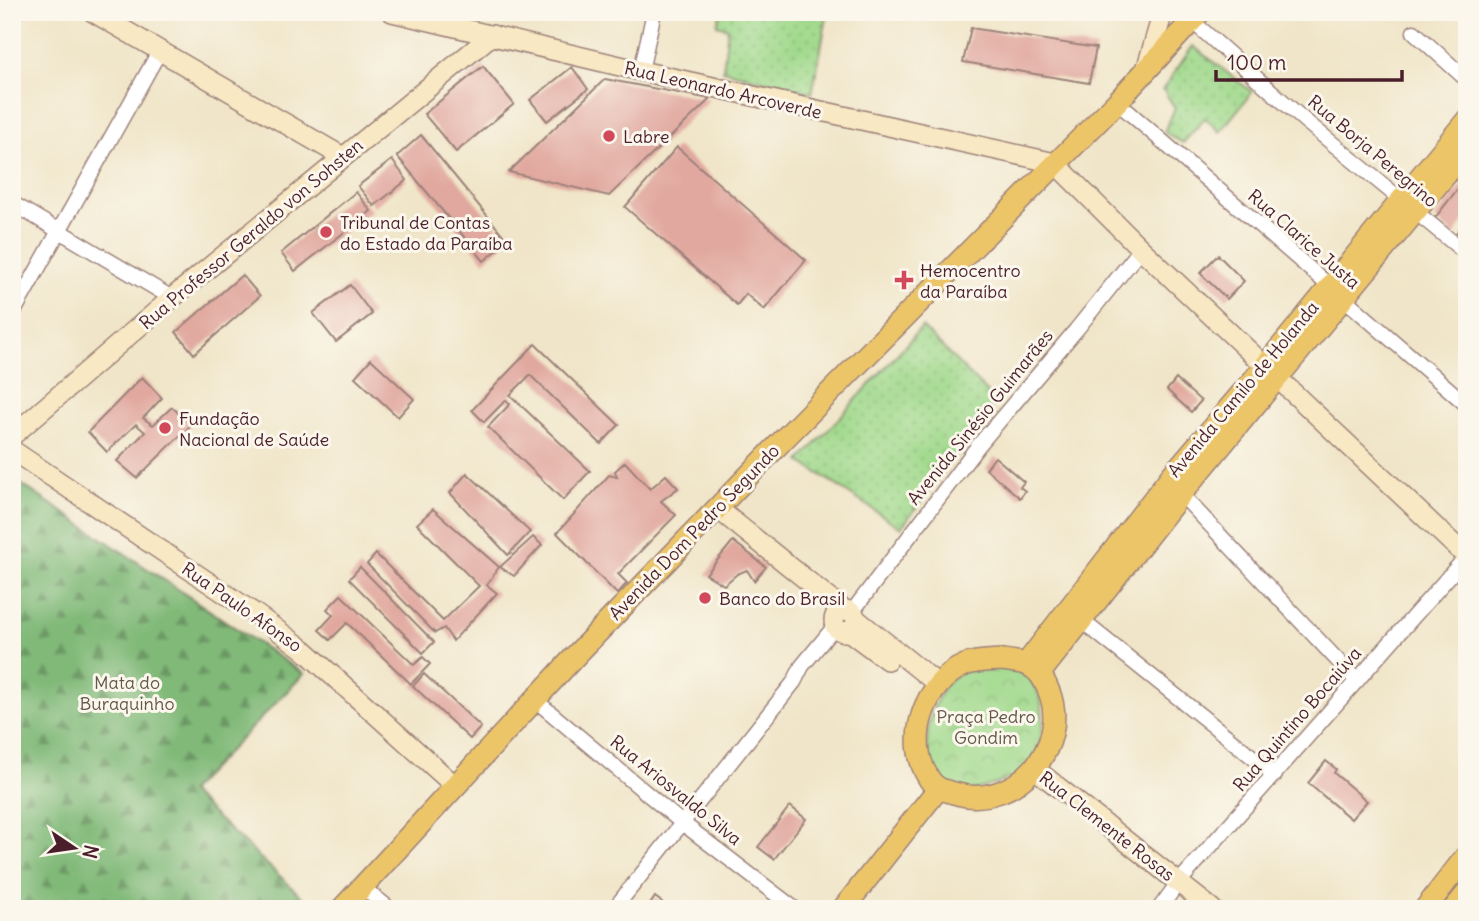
<svg xmlns="http://www.w3.org/2000/svg" width="1479" height="921" viewBox="0 0 1479 921" font-family="Delius,sans-serif">
<style>
.grass{fill:url(#grass-dots);stroke:#757c5c;stroke-width:2}
.forest{fill:url(#forest-firs);stroke:#656c52;stroke-width:2}
.park{fill:url(#park-crowns);stroke:#757c5c;stroke-width:2}
.building{fill:#e1a89f}
.lines{fill:none;stroke-linecap:round;stroke-linejoin:round}
.street-casing{stroke:#9d827a;stroke-width:17}
.secondary-casing{stroke:#9d827a;stroke-width:22}
.primary-casing{stroke:#9d827a;stroke-width:24}
.street{stroke:#fff;stroke-width:14}
.secondary{stroke:#f8e8c3;stroke-width:19}
.primary{stroke:#edc569;stroke-width:21}
.poi-dot{fill:#d1495b;stroke:#fbf7ec;stroke-width:2.5}
.labels{text-anchor:middle;dominant-baseline:central;stroke-width:6;stroke-linejoin:round;paint-order:stroke}
.street-label{font-size:18px;fill:#4a1f2b;stroke:#fbf7ec}
.poi-label{font-size:18px;fill:#4a1f2b;stroke:#fbf7ec;text-anchor:start}
.park-label{font-size:18px;fill:#645748;stroke:#fbf7ec}
</style>
<defs>
<pattern id="grass-dots" width="8" height="8" patternUnits="userSpaceOnUse" patternTransform="scale(1.75)"><rect width="8" height="8" fill="#a0d98c"/><path d="M2 2h.1M6 6h.1" fill="none" stroke="#8bba79" stroke-width="1.8" stroke-linecap="round"/></pattern>
<pattern id="forest-firs" width="22" height="20" patternUnits="userSpaceOnUse" patternTransform="scale(1.75)"><rect width="22" height="20" fill="#80b978"/><path d="M5 1l3.5 6h-7zM16 11l3.5 6h-7z" fill="#6b9663"/></pattern>
<pattern id="park-crowns" width="20" height="18" patternUnits="userSpaceOnUse" patternTransform="scale(1.75)"><rect width="20" height="18" fill="#a0d98c"/><path d="M2 6a3 3 0 1 1 6 0M12 15a3 3 0 1 1 6 0" fill="none" stroke="#8bba79"/></pattern>
</defs>
<rect width="100%" height="100%" fill="#fbf7ec"/>
<filter id="ink" filterUnits="userSpaceOnUse"><feTurbulence type="fractalNoise" baseFrequency=".0143" numOctaves="2"/><feDisplacementMap in="SourceGraphic" scale="14" xChannelSelector="R" yChannelSelector="G"/><feConvolveMatrix kernelMatrix="1 2 1 2 8 2 1 2 1" color-interpolation-filters="sRGB"/></filter>
<filter id="wash" filterUnits="userSpaceOnUse"><feTurbulence type="fractalNoise" baseFrequency=".00686" numOctaves="4" result="noise"/><feDisplacementMap in="SourceGraphic" scale="28" xChannelSelector="R" yChannelSelector="G"/><feGaussianBlur stdDeviation="1.57" result="paint"/><feColorMatrix in="noise" values="0 0 0 0 0 0 0 0 0 0 0 0 0 0 0 0 0 1.4 0 .05"/><feComposite in="paint" operator="in"/></filter>
<g filter="url(#wash)">
<rect width="100%" height="100%" fill="#f0e5c8"/>
<!-- grass -->
<g class="grass">
<path d="M721 12H828L812 93 723 70 728 28 717 25Z"/>
<path d="M1193 46 1252 92 1220 132 1205 118 1183 143 1164 132 1175 108 1163 89Z"/>
<path d="M922 327 996 401 901 528 800 461Z"/>
</g>
<!-- forest -->
<path class="forest" d="M12 478 304 674 189 792 313 907 312 909H12Z"/>
<!-- park -->
<path class="park" d="M977 665C989 667 1009 665 1020 671 1053 691 1049 756 1017 775 1004 783 980 788 965 793 958 789 947 785 941 779 915 756 930 699 952 678 959 673 969 669 977 665Z"/>
<g id="blocks">
<!-- building -->
<g class="building">
<path d="M971 28 1096 48 1089 83 963 62Z"/>
<path d="M483 66 514 104 456 152 424 114Z"/>
<path d="M572 67 588 89 547 121 530 100Z"/>
<path d="M605 79 710 99 609 196 509 172Z"/>
<path d="M421 135 508 241 484 261 397 156Z"/>
<path d="M677 147 806 260 764 310 746 294 737 305 625 207Z"/>
<path d="M392 160 407 180 374 206 358 186Z"/>
<path d="M1467 177V218L1454 236 1435 218Z"/>
<path d="M356 192 371 211 295 271 281 253Z"/>
<path d="M1218 255 1244 281 1227 299 1200 273Z"/>
<path d="M242 275 260 296 194 354 176 332Z"/>
<path d="M350 285 372 314 336 342 313 313Z"/>
<path d="M535 344 619 425 601 444 530 375 510 395 590 471 563 500 488 427 510 404 506 400 484 422 472 410Z"/>
<path d="M371 359 414 399 398 417 355 377Z"/>
<path d="M142 377 162 398 143 418 153 425 172 407 191 425 137 478 117 461 145 432 136 424 107 452 88 432Z"/>
<path d="M1176 379 1201 401 1191 412 1167 390Z"/>
<path d="M995 457 1024 482 1020 487 1025 491 1020 498 986 469Z"/>
<path d="M625 462 650 489 666 475 678 488 661 501 676 515 618 574 627 583 617 594 557 533 609 475 617 477 615 471Z"/>
<path d="M467 473 530 532 508 555 450 493Z"/>
<path d="M433 509 499 567 487 585 497 593 453 641 444 628 435 633 367 564 376 554 443 621 479 586 417 524Z"/>
<path d="M533 537 542 545 514 576 500 567Z"/>
<path d="M733 541 766 567 754 581 747 570 737 574 724 585 706 574Z"/>
<path d="M360 567 434 642 423 653 349 579Z"/>
<path d="M341 595 414 665 423 657 430 664 411 684 347 623 330 640 319 630 333 615 327 609Z"/>
<path d="M424 674 481 727 470 739 413 686Z"/>
<path d="M1326 761 1336 769 1334 773 1367 801 1351 819 1308 783Z"/>
<path d="M790 806 806 819 774 859 758 847Z"/>
<path d="M655 897 671 909H647Z"/>
</g>
</g>
</g>
<g filter="url(#ink)">
<use href="#blocks" fill-opacity="0" stroke="#9d827a" stroke-width="2"/>
<g class="lines">
<!-- street casing -->
<g class="street-casing">
<g id="street">
<path d="M12 18 15 12"/>
<path d="M1192 21 1304 120 1467 254"/>
<path d="M1414 32 1467 80"/>
<path d="M641 71 654 12"/>
<path d="M1117 102 1467 405"/>
<path d="M12 203 172 298"/>
<path d="M12 315 159 52"/>
<path d="M1181 494 1357 681"/>
<path d="M852 612 978 446 1076 330 1141 249"/>
<path d="M1081 620 1275 775"/>
<path d="M534 699 681 822 795 909"/>
<path d="M362 887 390 909"/>
<path d="M614 909 794 682 802 666 835 626"/>
<path d="M1159 909 1178 883 1467 556"/>
</g>
</g>
<!-- secondary casing -->
<g class="secondary-casing">
<g id="secondary">
<path d="M93 12 343 157"/>
<path d="M392 12 641 71 1055 163 1141 249 1467 557"/>
<path d="M1146 70 1163 12"/>
<path d="M12 436 172 298 492 35"/>
<path d="M12 450 257 615 303 649 454 785"/>
<path d="M718 509 844 610"/>
<circle cx="845" cy="621" r="11"/>
<path d="M856 619 939 685"/>
<path d="M848 631 887 660"/>
<path d="M1035 769 1212 909"/>
</g>
</g>
<!-- primary casing -->
<g class="primary-casing">
<g id="primary">
<path d="M1002 660C1010 661 1020 662 1028 665 1039 670 1043 678 1048 689 1073 747 1013 812 954 793 942 790 934 788 928 777 905 740 924 682 965 665 977 660 990 661 1002 660Z"/>
<path d="M1026 664 1172 475 1266 365 1467 120"/>
<path d="M1040 673 1181 494 1467 149"/>
<path d="M342 909 577 654 783 440 1117 102 1200 12"/>
<path d="M843 909 938 789"/>
<path d="M1425 909 1467 855"/>
<path d="M1454 909 1467 893"/>
</g>
</g>
<!-- street -->
<use href="#street" class="street"/>
<!-- secondary -->
<use href="#secondary" class="secondary"/>
<!-- primary -->
<use href="#primary" class="primary"/>
</g>
</g>
<!-- markers -->
<g class="poi-dot">
<circle cx="609" cy="136" r="7"/>
<circle cx="326" cy="232" r="7"/>
<path d="M900.5 269.5h7v7h7v7h-7v7h-7v-7h-7v-7h7z"/>
<circle cx="165" cy="428" r="7"/>
<circle cx="705" cy="598" r="7"/>
</g>
<g class="labels">
<!-- street labels -->
<g class="street-label">
<text transform="translate(723 90) rotate(13)">Rua Leonardo Arcoverde</text>
<text transform="translate(1373 151) rotate(40)">Rua Borja Peregrino</text>
<text transform="translate(251 234) rotate(-40)">Rua Professor Geraldo von Sohsten</text>
<text transform="translate(1304 239) rotate(41)">Rua Clarice Justa</text>
<text transform="translate(1243 389) rotate(-50)">Avenida Camilo de Holanda</text>
<text transform="translate(980 417) rotate(-51)">Avenida Sinésio Guimarães</text>
<text transform="translate(694 532) rotate(-46)">Avenida Dom Pedro Segundo</text>
<text transform="translate(242 607) rotate(35)">Rua Paulo Afonso</text>
<text transform="translate(1297 719) rotate(-49)">Rua Quintino Bocaiúva</text>
<text transform="translate(676 790) rotate(39)">Rua Ariosvaldo Silva</text>
<text transform="translate(1107 826) rotate(38)">Rua Clemente Rosas</text>
</g>
<!-- poi labels -->
<g class="poi-label">
<text x="623" y="136">Labre</text>
<text x="340" y="222">Tribunal de Contas<tspan x="340" dy="21">do Estado da Paraíba</tspan></text>
<text x="920" y="270">Hemocentro<tspan x="920" dy="21">da Paraíba</tspan></text>
<text x="179" y="418">Fundação<tspan x="179" dy="21">Nacional de Saúde</tspan></text>
<text x="719" y="598">Banco do Brasil</text>
</g>
<!-- park labels -->
<g class="park-label">
<text x="127" y="682">Mata do<tspan x="127" dy="21">Buraquinho</tspan></text>
<text x="986" y="716">Praça Pedro<tspan x="986" dy="21">Gondim</tspan></text>
</g>
</g>
<!-- margin -->
<rect width="1479" height="921" fill="none" stroke="#fbf7ec" stroke-width="42"/>
<!-- north arrow -->
<g transform="translate(74 848) rotate(103)" stroke="#fbf7ec" stroke-width="5" paint-order="stroke">
<path d="M0-5L12 26L0 18L-12 26Z" fill="#4a1f2b"/>
<text y="-10" font-size="19" font-weight="bold" text-anchor="middle" fill="#4a1f2b">N</text>
</g>
<!-- scale -->
<path d="M1216 70v10h186v-10" fill="none" stroke="#4a1f2b" stroke-width="3.5"/>
<text x="1227" y="70" font-size="21" fill="#4a1f2b" stroke="#fbf7ec" stroke-width="5" paint-order="stroke">100 m</text>
</svg>
